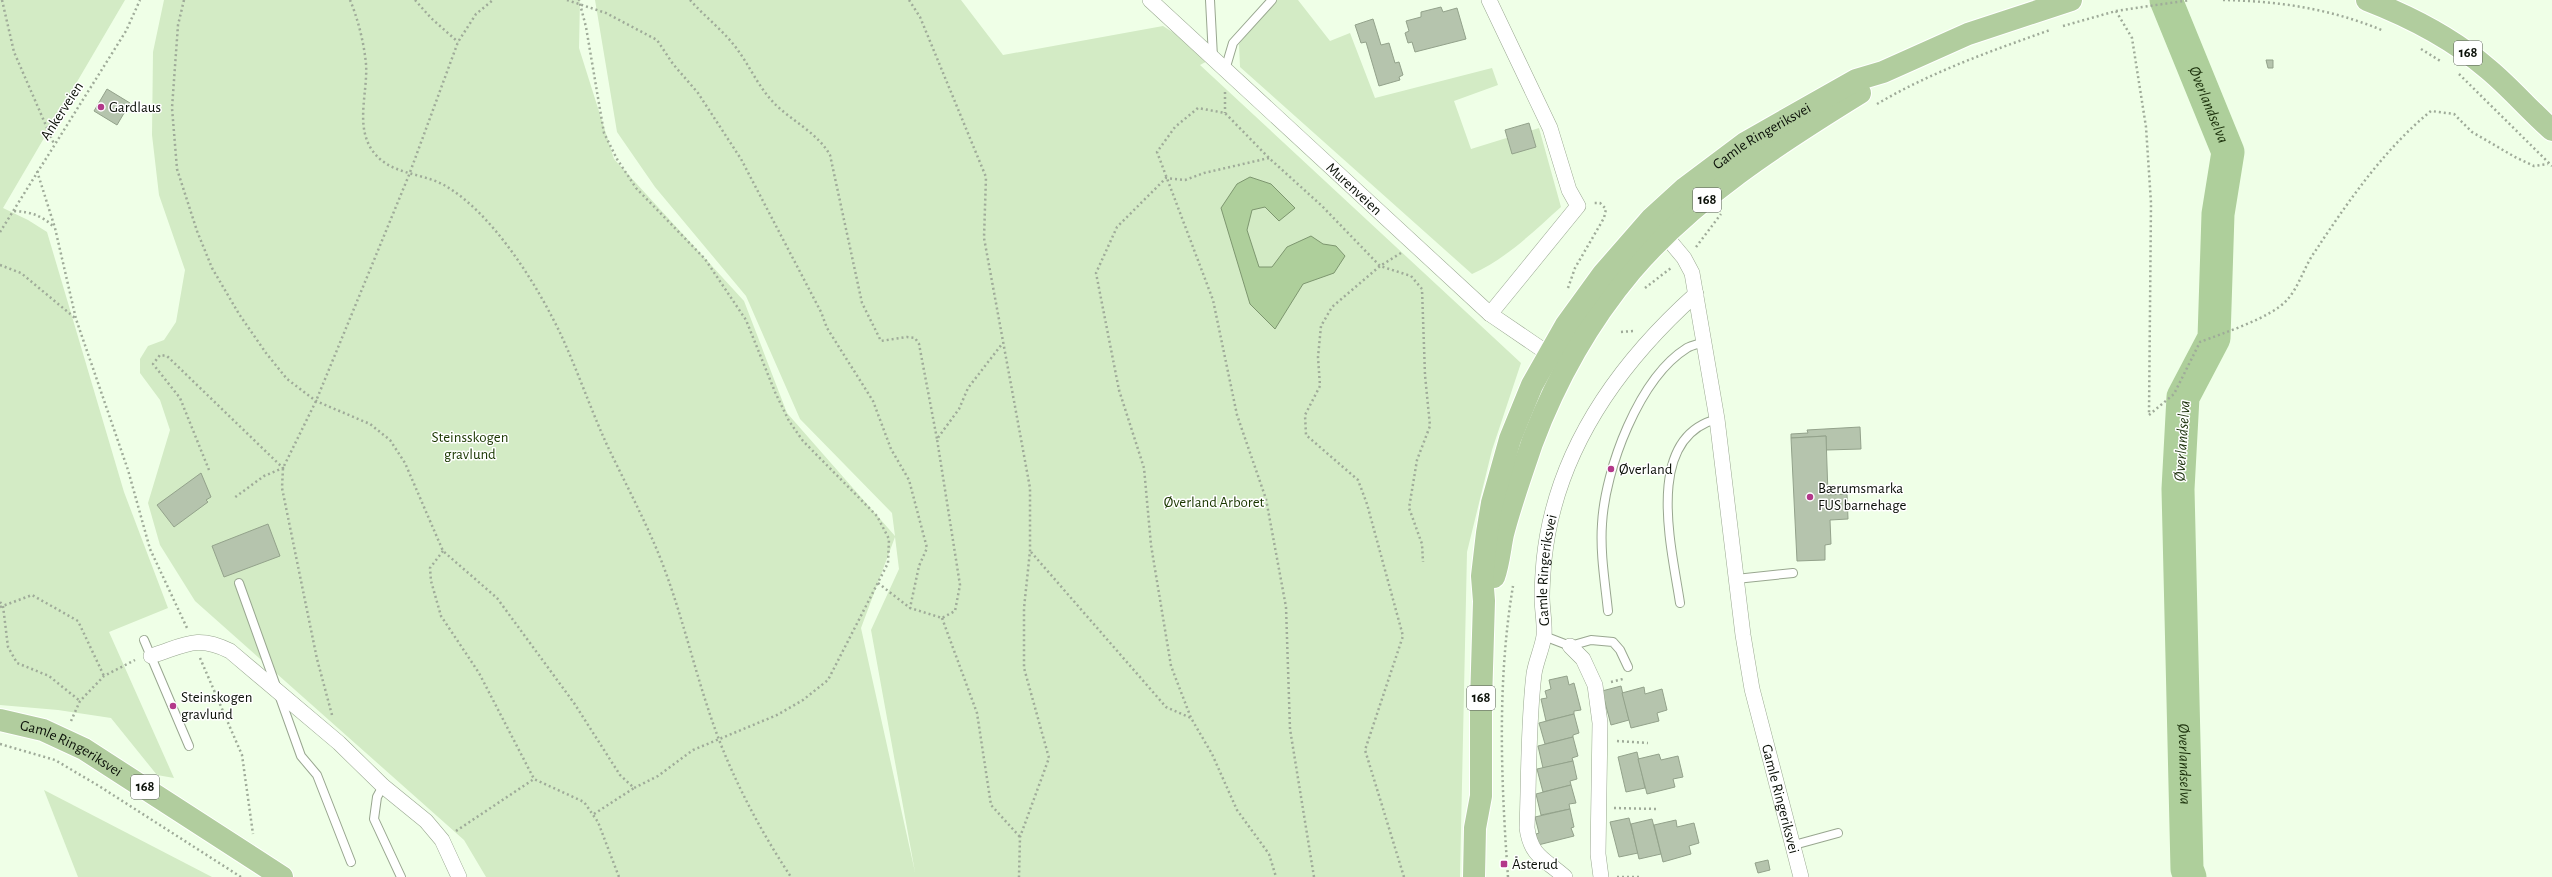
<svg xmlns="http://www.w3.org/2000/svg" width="2552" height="877" viewBox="0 0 2552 877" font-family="'Alegreya Sans',sans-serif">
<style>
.green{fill:#d3ebc5;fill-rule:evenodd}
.water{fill:#aecf9b;stroke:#7d966f}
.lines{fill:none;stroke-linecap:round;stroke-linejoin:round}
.river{stroke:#aecf9b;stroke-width:33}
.building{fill:#b5c4ad;stroke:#93a28b}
.lane-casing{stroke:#99a790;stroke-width:10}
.street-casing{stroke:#99a790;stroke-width:16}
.primary-casing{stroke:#fff;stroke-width:24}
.path{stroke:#9fab99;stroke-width:2.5;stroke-dasharray:2 3;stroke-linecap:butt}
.lane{stroke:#fff;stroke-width:8}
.street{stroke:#fff;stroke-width:15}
.primary{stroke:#b1cd9e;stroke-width:22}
.poi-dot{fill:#b3388a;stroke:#fff;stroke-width:1.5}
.labels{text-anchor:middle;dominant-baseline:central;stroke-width:3;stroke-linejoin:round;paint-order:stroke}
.shield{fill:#fff;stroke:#545852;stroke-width:1}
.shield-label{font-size:14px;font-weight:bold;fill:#0b1008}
.poi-label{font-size:15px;fill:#0b1008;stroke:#fff;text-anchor:start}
.street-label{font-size:15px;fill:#0b1008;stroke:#fff}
.park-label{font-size:15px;fill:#1a3700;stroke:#fff}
.water-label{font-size:16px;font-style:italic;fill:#1b300b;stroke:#fff}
</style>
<rect width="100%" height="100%" fill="#efffe7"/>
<!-- green -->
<g class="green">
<path d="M0 0H125L3 208 28 220 47 232 124 492 168 608 109 632 174 778 157 775 111 718 58 710 0 705Z"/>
<path d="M164 0H580L579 48 614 159 744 301 787 413 895 536 892 513 800 419 746 296 655 187 617 132 595 0H961L1003 55 1163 26 1213 58 1200 65 1521 363 1492 450 1467 552 1460 877H486L464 840 195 601 160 545 148 503 170 430 160 400 140 373V359L148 346 164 340 176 322 185 270 159 195 152 135 153 52ZM895 537 899 569 871 630 915 872 861 628Z"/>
<path d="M1274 0H1298L1330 41 1350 33 1375 98 1492 68 1498 85 1454 101 1471 149 1539 128 1561 207C1534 231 1506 259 1472 274L1240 67 1239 44Z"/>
<path d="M44 790 212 877H78Z"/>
</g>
<!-- water -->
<path class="water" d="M1250 177 1271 184 1295 208 1279 221 1265 207 1252 210 1247 230 1259 267H1272L1287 247 1311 236 1323 244 1336 246 1345 256 1334 273 1303 284 1275 329 1250 304 1221 208 1237 184Z"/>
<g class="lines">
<!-- river -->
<path class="river" id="s1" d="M2166 0 2228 152 2218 214 2214 338 2183 397 2178 489 2187 869 2190 877"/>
</g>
<!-- building -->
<g class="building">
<path d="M1441 7 1443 12 1457 8 1466 39 1415 52 1412 42 1408 43 1405 33 1409 31 1406 21 1421 17V12Z"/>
<path d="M1373 19 1381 45 1389 43 1395 63 1399 62 1403 75 1399 77 1400 80 1379 86 1366 42 1361 43 1355 25Z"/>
<path d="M2266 60H2273V68H2268Z"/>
<path d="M107 89 130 103 117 125 94 111Z"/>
<path d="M1529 123 1536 147 1512 154 1505 130Z"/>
<path d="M1860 427 1861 449 1826 450V436L1791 438V434L1808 433 1807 430Z"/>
<path d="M1826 436 1828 495 1847 494 1848 519 1830 520 1831 544 1825 545V560L1797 561 1791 438Z"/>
<path d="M201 473 211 497 206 500 208 502 174 527 157 505Z"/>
<path d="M268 524 280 556 224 577 212 546Z"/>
<path d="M1567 676 1569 685 1574 683 1581 710 1574 711V714L1546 721 1541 699 1547 698 1545 691 1551 689 1549 680Z"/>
<path d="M1621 686 1629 720 1611 725 1602 691Z"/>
<path d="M1644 687 1645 694 1662 689 1667 710 1657 713 1659 721 1631 728 1622 693Z"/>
<path d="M1574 714 1579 733 1573 735V737L1545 744 1539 723Z"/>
<path d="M1573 737 1578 756 1572 758 1573 761 1543 768 1538 746Z"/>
<path d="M1637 752 1645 788 1626 792 1618 757Z"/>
<path d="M1659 754 1661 760 1678 756 1683 777 1673 779 1675 787 1647 794 1638 759Z"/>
<path d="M1573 761 1577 779 1570 781 1571 785 1543 792 1537 769Z"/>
<path d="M1571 785 1576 803 1569 804 1570 809 1541 815 1536 794Z"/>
<path d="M1570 809 1574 827 1571 828 1574 836 1538 845 1536 834 1539 833 1535 817Z"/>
<path d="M1629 818 1638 853 1619 857 1610 822Z"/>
<path d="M1652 819 1661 854 1639 859 1631 824Z"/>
<path d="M1676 820 1677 827 1694 823 1699 843 1689 846 1691 854 1663 862 1654 825Z"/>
<path d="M1768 860 1770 870 1758 873 1755 863Z"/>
</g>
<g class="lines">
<!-- lane casing -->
<g class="lane-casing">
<g id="lane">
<path d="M1210 0 1213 57"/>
<path d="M1225 70 1233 43 1272 0"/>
<path d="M1736 579 1793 573"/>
<path d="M239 583 301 756 317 775 351 862"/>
<path d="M1680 603C1672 549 1643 438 1717 419"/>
<path d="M1608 611C1605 582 1600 553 1602 524 1605 469 1639 378 1687 348 1692 345 1699 344 1704 342"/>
<path d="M1544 636 1570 646 1591 640 1613 642 1620 650 1628 667"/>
<path d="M144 640 189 746"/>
<path d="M383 786 377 797 374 819 401 877"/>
<path d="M1794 845 1838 833"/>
</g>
</g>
<!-- street casing -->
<g class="street-casing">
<g id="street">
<path id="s2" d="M1150 0 1490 314 1556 359"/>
<path d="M1489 0 1550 128 1569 190 1578 206 1490 314"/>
<path id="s3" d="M1659 228 1684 258 1692 273 1717 419 1743 635 1752 689 1801 877"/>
<path d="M1570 646 1583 659 1595 685 1600 723 1598 854 1601 877"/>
<path d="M151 656C184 646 196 634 230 651L339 743 383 786 426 821 442 840 459 877"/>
<path id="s4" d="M1565 877C1545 859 1531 857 1527 828 1529 777 1528 724 1534 674 1536 661 1542 649 1544 636 1545 623 1542 609 1542 597 1542 585 1543 572 1544 560 1555 453 1618 364 1696 294"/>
</g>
</g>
<!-- primary casing -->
<g class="primary-casing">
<g id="primary">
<path d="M2367 0C2411 17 2452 38 2488 69 2511 88 2530 111 2552 130"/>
<path d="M1494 577C1499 563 1500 548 1503 534 1511 503 1522 473 1532 443 1555 382 1589 321 1631 271 1693 198 1779 143 1860 93"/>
<path id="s5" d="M0 720 43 730 84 749 282 877"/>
<path id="s6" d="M1474 877 1475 828 1481 796V702L1484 601 1482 576 1487 533 1492 503 1510 439 1532 385 1566 325 1603 274 1651 219 1685 188 1745 143 1856 80 1883 72 1968 34 2071 0"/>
</g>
</g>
<!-- path -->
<g class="path">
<path d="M2 0 14 52 54 144"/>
<path d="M184 0 178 25 172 108 177 169 197 231 212 268 239 314 266 353 287 379 316 401 370 424 390 440 405 463 443 551 497 598 574 703 620 775 634 788 658 776 693 750 777 715 803 700 828 680 888 563 889 539 877 516 803 441 789 421 775 392 746 320 705 259 636 188 617 159 604 133 586 27 579 0"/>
<path d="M350 0C358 19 364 43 366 64 368 92 355 125 372 150 389 175 420 172 444 185 493 213 538 286 562 337 578 372 591 410 607 445 627 487 652 533 667 576 686 629 698 684 718 737 736 785 763 835 791 877"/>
<path d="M415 0 431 18 458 42"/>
<path d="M567 0 606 13 657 40 673 64 698 93 741 159 821 312 827 328 873 401 891 449 909 480 927 548 919 566 910 608"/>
<path d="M690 0C705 17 723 30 737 49 749 65 758 86 773 102 791 121 817 132 830 155L862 303 881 341 907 337 915 338 919 344 937 439"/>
<path d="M909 0 920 17 986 177 984 238 1030 488V551L1024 608V668L1049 758 1020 837 1019 877"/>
<path d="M2223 0C2279 1 2332 9 2384 31"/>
<path d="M2116 11 2132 38 2146 127 2151 203 2149 415"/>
<path d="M2063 26 2116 11 2190 0"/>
<path d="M2421 49 2442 62"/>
<path d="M2459 74 2552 166"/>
<path d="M1225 92V113"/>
<path d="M1877 104C1931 72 1991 51 2050 30"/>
<path d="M1269 158 1204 173 1185 180 1166 178 1117 227 1096 273 1119 390 1144 468 1151 545 1171 666 1191 718 1212 754 1237 810 1269 854 1276 877"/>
<path d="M37 171 55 228 76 319 128 470 150 549 187 628"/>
<path d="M14 211C31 212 41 215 54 227"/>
<path d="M0 232 126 31 140 0"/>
<path d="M1696 247 1721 214"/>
<path d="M1401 253 1380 266 1332 307 1321 326 1318 357 1320 386 1305 415 1306 435 1358 480 1367 504 1403 636 1365 750 1404 877"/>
<path d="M0 265 21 273 75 318"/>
<path d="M1568 288 1575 268 1604 218 1606 209 1600 203H1594"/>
<path d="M1645 288 1671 268"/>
<path d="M1621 332 1634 331"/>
<path d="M2149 415 2174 394 2200 342C2223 333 2271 318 2287 300 2299 287 2304 267 2314 253 2347 203 2384 149 2431 111L2454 114 2472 132 2515 157 2534 166 2548 164"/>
<path d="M209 470 180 398 153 364 160 355 167 356 283 468 264 476 234 498"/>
<path d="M443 551 430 568 431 581 441 616 479 673 534 779 584 802 598 822 619 877"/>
<path d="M1031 552 1166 707 1191 718"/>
<path d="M878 583 910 608 942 618 955 611 960 585 937 439 959 409 968 388 1002 344"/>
<path d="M0 602 3 606 8 647 17 663 49 676 80 701"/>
<path d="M0 607 32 595 78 621 104 676"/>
<path d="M942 618 977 713 991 805 1020 837"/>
<path d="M200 658 242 755 253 834"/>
<path d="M1611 682 1623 679"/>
<path d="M332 715 317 659 282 488 283 468 316 401 409 175 458 42 476 14 493 0"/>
<path d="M71 721 80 701 104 676 135 660"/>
<path d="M1617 741 1648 743"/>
<path d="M0 744 55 760 99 786 241 877"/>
<path d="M1614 808 1657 809"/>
<path d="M594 814 634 788"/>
<path d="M456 831 534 779"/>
<path d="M1314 877 1290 729 1286 607 1266 499 1237 415 1213 300 1157 152 1175 127 1198 108 1225 113 1269 158 1322 206 1380 266 1411 276 1422 289 1425 375 1430 426 1417 460 1409 508 1422 544 1423 562"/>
<path d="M1508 877C1501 781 1497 681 1513 586"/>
<path d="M1617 877H1641"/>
</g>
<!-- lane -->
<use href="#lane" class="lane"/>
<!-- street -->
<use href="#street" class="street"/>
<!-- primary -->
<use href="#primary" class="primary"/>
</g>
<!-- markers -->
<g class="poi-dot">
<circle cx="101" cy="107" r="4"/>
<circle cx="1611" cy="469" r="4"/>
<circle cx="1810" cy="497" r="4"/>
<circle cx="173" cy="706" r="4"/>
<rect x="1500" y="860" width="8" height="8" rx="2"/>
</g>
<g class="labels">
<!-- shield labels -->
<g class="shield">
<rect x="2454" y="41" width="28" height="24" rx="3"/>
<rect x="1693" y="188" width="28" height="24" rx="3"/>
<rect x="1467" y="686" width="28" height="24" rx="3"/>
<rect x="131" y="775" width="28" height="24" rx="3"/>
</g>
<g class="shield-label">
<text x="2468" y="53">168</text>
<text x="1707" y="200">168</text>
<text x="1481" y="698">168</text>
<text x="145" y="787">168</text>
</g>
<!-- poi labels -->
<g class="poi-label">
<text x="109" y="107">Gardlaus</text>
<text x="1619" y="469">Øverland</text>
<text x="1818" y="488">Bærumsmarka<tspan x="1818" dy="17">FUS barnehage</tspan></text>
<text x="181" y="697">Steinskogen<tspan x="181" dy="17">gravlund</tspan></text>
<text x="1512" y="864">Åsterud</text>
</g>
<!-- street labels -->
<g class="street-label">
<text transform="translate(62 111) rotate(-57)">Ankerveien</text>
<text stroke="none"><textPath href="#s6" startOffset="844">Gamle Ringeriksvei</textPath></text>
<text stroke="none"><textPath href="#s2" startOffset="278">Murenveien</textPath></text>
<text stroke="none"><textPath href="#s4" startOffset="324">Gamle Ringeriksvei</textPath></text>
<text stroke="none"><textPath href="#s5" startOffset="77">Gamle Ringeriksvei</textPath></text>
<text stroke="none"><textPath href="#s3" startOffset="590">Gamle Ringeriksvei</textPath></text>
</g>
<!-- park labels -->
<g class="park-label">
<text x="470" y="437">Steinsskogen<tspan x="470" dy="17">gravlund</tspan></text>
<text x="1214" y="502">Øverland Arboret</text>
</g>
<!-- water labels -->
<g class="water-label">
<text stroke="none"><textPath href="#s1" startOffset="113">Øverlandselva</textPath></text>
<text transform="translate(2182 441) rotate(-86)">Øverlandselva</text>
<text stroke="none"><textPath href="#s1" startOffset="785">Øverlandselva</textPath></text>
</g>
</g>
</svg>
